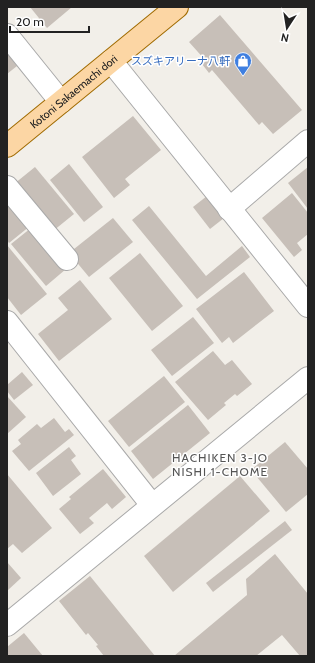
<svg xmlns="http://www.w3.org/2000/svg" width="315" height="663" viewBox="0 0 315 663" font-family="Cabin,'Noto Sans JP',sans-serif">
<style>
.building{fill:#c7bfb8}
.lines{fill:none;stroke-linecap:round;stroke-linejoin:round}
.minor-casing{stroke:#a9a9a9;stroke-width:24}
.major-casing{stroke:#a06b00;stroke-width:24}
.minor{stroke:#fff;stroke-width:22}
.major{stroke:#fcd6a4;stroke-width:22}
.labels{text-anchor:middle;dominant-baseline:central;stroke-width:3;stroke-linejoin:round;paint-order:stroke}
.shop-label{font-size:11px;fill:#366cbe;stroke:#fff;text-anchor:end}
.street-label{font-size:11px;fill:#222;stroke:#fff}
.neighbourhood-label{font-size:12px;letter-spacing:1px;fill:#555;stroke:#fff}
</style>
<rect width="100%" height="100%" fill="#f2efe9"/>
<!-- building -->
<g class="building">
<path d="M30 7H72L47 28Z"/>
<path d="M220 15 302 110 273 134 262 122 259 125 212 70 209 73 202 64 206 61 189 42Z"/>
<path d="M7 53 17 66 7 74Z"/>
<path d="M133 116 161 150 125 179 130 185 114 198 82 157Z"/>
<path d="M69 164 103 207 84 222 50 180Z"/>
<path d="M35 167 74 214 53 231 14 184Z"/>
<path d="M308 167V209L288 183Z"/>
<path d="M292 193 308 213V234L297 243 302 250 294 257 262 218Z"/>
<path d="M207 196 224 218 210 229 193 207Z"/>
<path d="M7 198 30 226 9 243 7 240Z"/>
<path d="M149 206 206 276 242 246 250 257 197 299 132 220Z"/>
<path d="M113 218 133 242 89 277 69 253Z"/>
<path d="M31 228 66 269 46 286 11 244Z"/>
<path d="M7 245 47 294 21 315 7 297Z"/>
<path d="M140 253 183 306 152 331 109 278Z"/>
<path d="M244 272 274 311 233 343 229 337 222 343 196 309Z"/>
<path d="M80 280 112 319 59 361 38 334 68 310 58 298Z"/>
<path d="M193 317 214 343 172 376 151 350Z"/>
<path d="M213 351 225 365 232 360 252 384 237 396 235 394 224 403 226 405 208 420 175 382Z"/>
<path d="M22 372 33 385 14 400 7 391V385Z"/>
<path d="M164 376 185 402 129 447 108 421Z"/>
<path d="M7 396 26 417 7 434Z"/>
<path d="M188 405 210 433 153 479 131 451Z"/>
<path d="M54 418 65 432 69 429 74 435 29 471 12 451 21 444 18 440 37 424 41 428Z"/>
<path d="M285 442 308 469V494L286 512 251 470Z"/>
<path d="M69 447 76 456 71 460 81 474 53 496 36 473Z"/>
<path d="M103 469 126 497 112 509 107 503 89 518 94 523 80 534 59 509 71 499 69 497Z"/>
<path d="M7 474 52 528 22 553 13 544 7 549Z"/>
<path d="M240 476 270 511 173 592 144 556Z"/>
<path d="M285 521 292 530 213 592 206 583Z"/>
<path d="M275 554 308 594V656H300L282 635 256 656H174L247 595 246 579Z"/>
<path d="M7 562 21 578 7 591Z"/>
<path d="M90 576 155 656H104L96 646 98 645 88 633 86 635 59 601Z"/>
<path d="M24 633 43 656H7V647Z"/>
</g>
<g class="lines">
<!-- minor casing -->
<g class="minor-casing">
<g id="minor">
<path d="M7 35 61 102"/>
<path d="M111 61 308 306"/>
<path d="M7 187 67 259"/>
<path d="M229 209 308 141"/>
<path d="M7 322 152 505"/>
<path d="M7 625 308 378"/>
</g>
</g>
<!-- major casing -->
<g class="major-casing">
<g id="major">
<path id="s1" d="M7 146 177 7"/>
</g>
</g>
<!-- minor -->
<use href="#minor" class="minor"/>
<!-- major -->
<use href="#major" class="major"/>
</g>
<!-- icons -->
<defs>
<g id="shop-pin" transform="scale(0.9)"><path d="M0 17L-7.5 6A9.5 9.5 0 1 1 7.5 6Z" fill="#3f7fe0" stroke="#fff"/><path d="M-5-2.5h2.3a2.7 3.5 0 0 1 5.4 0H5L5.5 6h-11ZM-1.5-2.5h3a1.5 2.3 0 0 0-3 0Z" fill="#fff"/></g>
</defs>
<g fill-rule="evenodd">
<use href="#shop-pin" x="243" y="61"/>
</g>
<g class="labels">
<!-- shop labels -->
<g class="shop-label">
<text x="230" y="61">スズキアリーナ八軒</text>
</g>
<!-- street labels -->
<g class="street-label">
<text stroke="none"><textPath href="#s1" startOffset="86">Kotoni Sakaemachi dori</textPath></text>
</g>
<!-- neighbourhood labels -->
<g class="neighbourhood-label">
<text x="220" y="457">HACHIKEN 3-JO<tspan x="220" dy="14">NISHI 1-CHOME</tspan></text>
</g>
</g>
<!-- border -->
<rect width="315" height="663" fill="none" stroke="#222222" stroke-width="16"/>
<!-- north arrow -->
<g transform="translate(287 28) rotate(192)" stroke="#ffffff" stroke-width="3" paint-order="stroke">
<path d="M0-3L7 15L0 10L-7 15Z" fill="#222222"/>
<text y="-6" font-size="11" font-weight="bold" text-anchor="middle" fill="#222222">N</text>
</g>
<!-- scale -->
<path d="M10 26v6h79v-6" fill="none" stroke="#222222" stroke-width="2"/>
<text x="16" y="26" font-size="12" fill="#222222" stroke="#ffffff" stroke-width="3" paint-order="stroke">20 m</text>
</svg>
